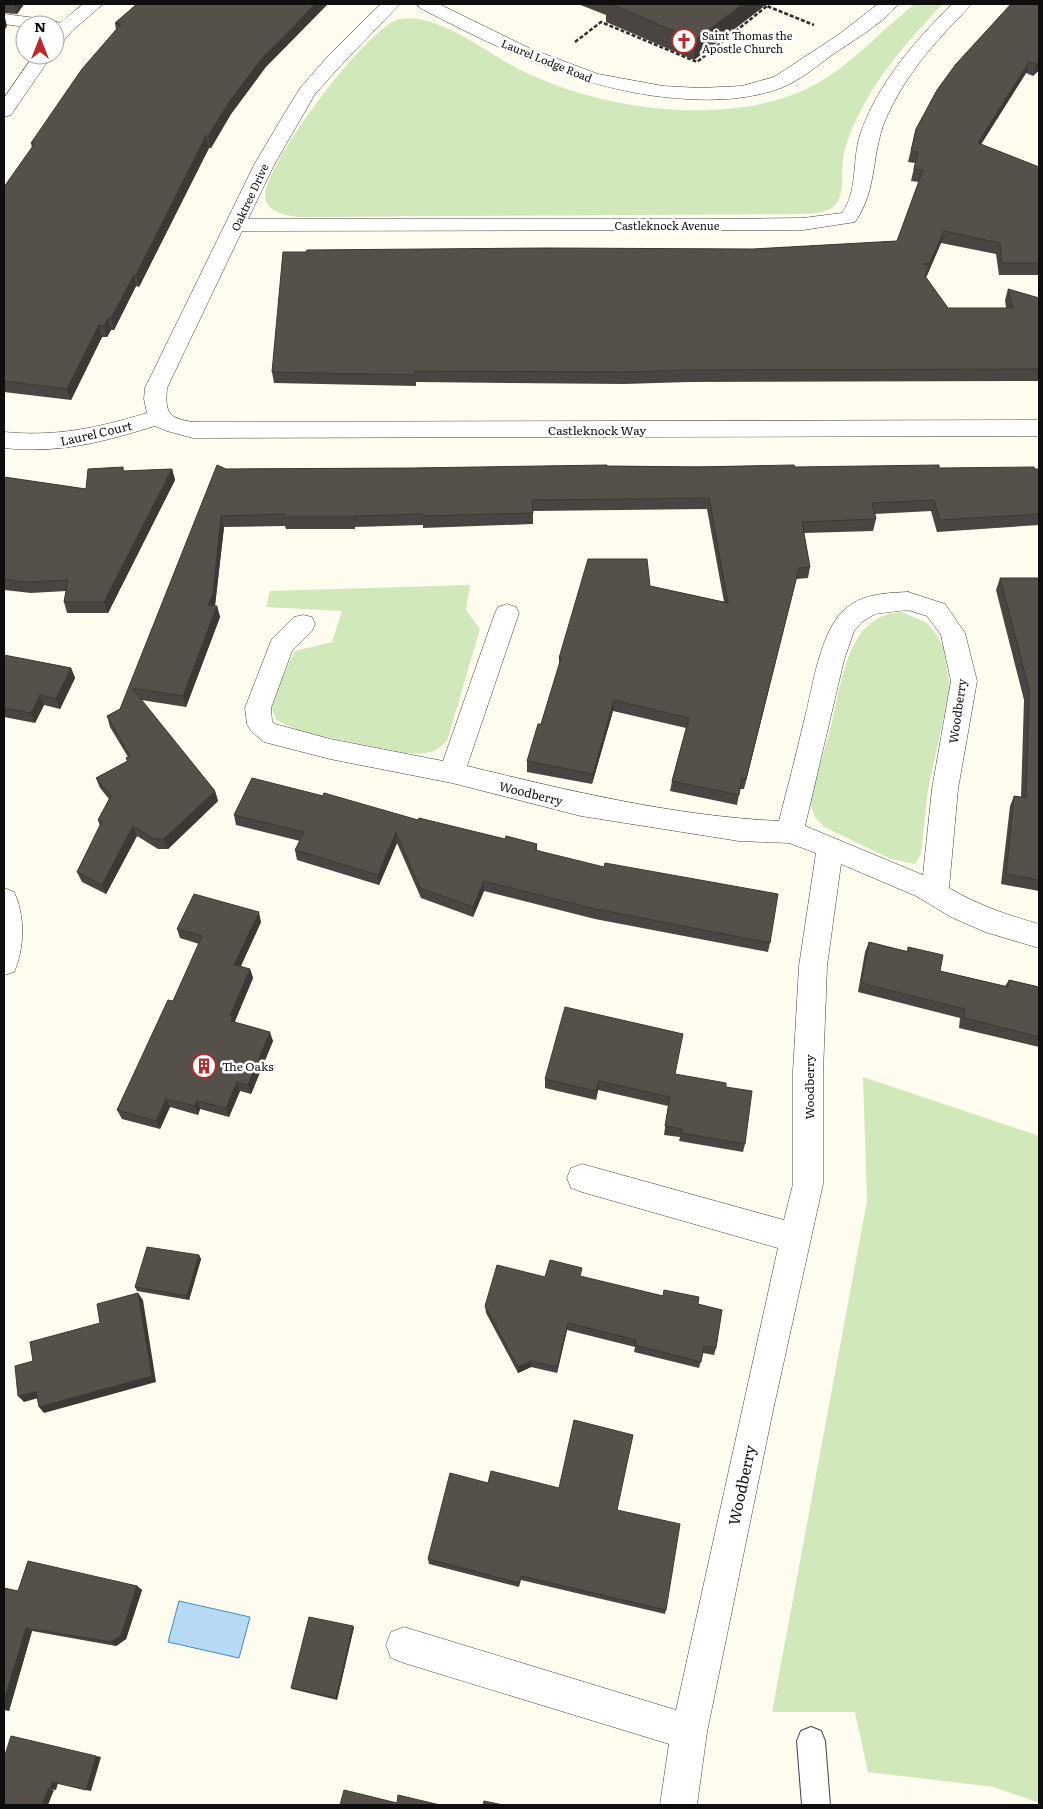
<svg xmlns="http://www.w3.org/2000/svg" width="1043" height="1809" viewBox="0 0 1043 1809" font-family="Literata,serif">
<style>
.green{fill:#d0e8ba}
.water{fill:#b6daf4;stroke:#3f8cc9}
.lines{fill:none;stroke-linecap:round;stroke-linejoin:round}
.service-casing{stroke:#414141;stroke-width:2}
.minor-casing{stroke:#414141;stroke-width:1}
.tertiary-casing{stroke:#414141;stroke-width:1}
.path{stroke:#303030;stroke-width:2.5;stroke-dasharray:4 2;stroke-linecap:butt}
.service{fill:#fff;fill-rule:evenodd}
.minor{fill:#fff;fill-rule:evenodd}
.tertiary{fill:#fff;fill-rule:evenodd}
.wall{fill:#4a4540}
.shaded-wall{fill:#3c3834}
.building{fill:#56504b;stroke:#3c3834}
.labels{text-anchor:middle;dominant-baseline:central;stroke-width:5;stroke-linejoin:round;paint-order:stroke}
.far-poi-label{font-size:11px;fill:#0e0e0e;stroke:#fff;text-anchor:start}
.far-street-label{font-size:11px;fill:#0e0e0e;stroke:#fff}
.street-label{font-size:12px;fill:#0e0e0e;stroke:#fff}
.poi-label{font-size:12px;fill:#0e0e0e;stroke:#fff;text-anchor:start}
.near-street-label{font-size:15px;fill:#0e0e0e;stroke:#fff}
</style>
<rect width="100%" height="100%" fill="#fefcef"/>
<!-- green -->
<g class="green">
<path d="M915 4H943C905 43 868 86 849 137 846 144 844 152 843 159 841 173 845 193 836 204 828 214 809 214 797 214L297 217C285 215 266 212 265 196 264 165 369 24 400 19 434 13 478 46 506 62 587 109 729 131 814 85 851 66 882 29 915 4Z"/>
<path d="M470 585 466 610 480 629 447 741C433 755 425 754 405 753L301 732 276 720 272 708 282 678 295 651 332 642 342 611 266 607 270 591Z"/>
<path d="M902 612 927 623 936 634 943 646 950 687 928 790 921 854 915 864 891 859 824 827 815 817 811 806V796C818 772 825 749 831 726 842 685 846 614 902 612Z"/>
<path d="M863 1077 1039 1136V1803L994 1787 868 1772 855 1712H772L867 1201Z"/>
</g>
<!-- water -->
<path class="water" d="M179 1601 250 1617 239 1658 168 1642Z"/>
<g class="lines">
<!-- service casing -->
<g class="service-casing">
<path id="service" d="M811 1727 821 1731 825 1741 830 1805H802L797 1741 801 1731Z"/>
</g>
<!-- minor casing -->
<g class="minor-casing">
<g id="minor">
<path d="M83 4H103L72 31 61 44 55 45V25H25V27L4 24V14L52 20 60 23Z"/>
<path d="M381 4H400L343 63 315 94 274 165 248 219H710L803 218 842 213C858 191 852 160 860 135 877 84 915 41 952 4H971C962 16 950 26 940 38 919 61 901 86 888 114 870 151 879 188 855 222L803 230 242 231 167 388C165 413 168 418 193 422L1039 420V436L193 438 167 431 155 426C103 442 59 454 4 448V432C56 437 97 428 147 413L144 399 145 388 254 165 286 111 301 87 329 55Z"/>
<path d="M34 55H52L11 115 4 117V98Z"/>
<path d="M908 592 945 604 965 633 977 681 958 789 949 888C978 905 1007 915 1039 924V948L985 932 951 917 916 896 841 864 827 966 823 1072V1184L772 1415 707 1732 697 1805H660L669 1744 404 1663 391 1658 386 1645 391 1632 404 1627 676 1710 778 1248 582 1192 571 1188 567 1178 571 1168 582 1164 784 1220 793 1184V1072L799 966 816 853 789 843 739 841 581 816 452 783 330 759 264 742 251 731 247 724 245 708 269 646 272 639 294 617 303 615 312 617 315 624 312 631 292 651 271 708 272 721 275 724 330 739 443 761 495 613 498 607 507 604 516 607 519 613 467 766C570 791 674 816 779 821 788 786 797 751 805 717 813 686 820 632 844 610 861 594 885 593 908 592ZM908 610 927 616 941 635 951 681 932 789 923 875 805 826 844 660 854 631 862 622 875 614Z"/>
<path d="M4 888 14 892C25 915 25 948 14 972L4 975Z"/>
</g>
</g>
<!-- tertiary casing -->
<g class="tertiary-casing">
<path id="tertiary" d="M417 4H439L531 49 598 74 663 86 700 88 742 86 774 77 838 35 878 4H898C887 20 853 41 835 53 818 65 801 80 781 88 751 99 718 101 687 99 590 94 505 52 420 8Z"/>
</g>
<!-- path -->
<g class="path">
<path d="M762 4 814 25"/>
<path d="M575 42 601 22 697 62 767 6"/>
</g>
<!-- service -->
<use href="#service" class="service"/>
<!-- minor -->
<use href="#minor" class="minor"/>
<!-- tertiary -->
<use href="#tertiary" class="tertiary"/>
</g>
<!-- wall -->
<g class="wall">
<path d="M4 4H24L17 14 4 13Z"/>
<path d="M137 4 265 68 231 114 211 148H209L139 287 136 286 114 330H111L107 337H102L71 400 4 392V187L32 148 31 143 116 30 115 23Z"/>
<path d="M578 4H763V7L694 60 606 22V15Z"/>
<path d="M1039 4V70L1033 76 1026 73 981 144 1039 167V275H999L996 254 941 243 926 278 948 308H1006L1005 300 1008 289 1039 298V381L689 382 624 384 416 382V386L274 383 272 372 753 249 897 241 919 182 911 181 915 163 908 162 916 129Z"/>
<path d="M607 466 1039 469V525L937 532 931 511 875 514 876 519 873 531 804 533 810 567 808 578 796 579 744 789H740L737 805 670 791 672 781 686 728 613 711 592 784 527 772V761L541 724 559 666V658L650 586 724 602 707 509 533 511V524L423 528V525L355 527V529H286L285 526 224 527 215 606H217L220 617 186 707 141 700 215 791 218 801 168 849H158L137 836 106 894 82 882 77 872 100 826 98 820 109 799 100 788 96 778 127 761 126 758 128 757 110 727 107 716 120 709 226 469 413 468Z"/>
<path d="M123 467 124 471 172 469 175 480 108 613H67L64 602 66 591 31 593 4 590V477L86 489Z"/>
<path d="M1000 578H1039V891L1001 884 1010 806 1014 796 1021 797 1024 700 996 590Z"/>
<path d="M4 655 71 668 75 678 60 709 44 705 35 723 4 717Z"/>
<path d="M234 815 418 820 505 839 537 844V850L770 943 768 952 595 919 484 891 473 917 421 898 397 843 379 885 297 860 295 850 300 841 236 825Z"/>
<path d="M261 922 241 966 250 969 253 978 235 1021V1022L273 1041 251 1094 240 1091 229 1117 200 1109 198 1115 170 1107 160 1129 122 1119 117 1110 173 1001 199 944 180 938 177 929Z"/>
<path d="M869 942 907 951 908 947 940 971 1005 986 1009 980 1039 987V1047L959 1028 960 1018 858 992 865 952Z"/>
<path d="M675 1074 726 1087 745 1144 743 1152 679 1141 680 1137 664 1135 668 1106 598 1090 596 1100 545 1088V1079Z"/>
<path d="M199 1255 201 1259 189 1300 137 1291 135 1287Z"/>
<path d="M545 1277H581L698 1304 716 1348 714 1355 703 1353 699 1368 634 1352 635 1347 567 1330 557 1373 531 1367 518 1373 486 1313 485 1306Z"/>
<path d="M488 1483 617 1510 666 1610 665 1614 521 1580 519 1587 429 1564 428 1559Z"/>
<path d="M137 1586 142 1590 126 1639 116 1646 32 1631 9 1711 4 1710V1588L18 1591Z"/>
<path d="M354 1627 337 1700 292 1689 291 1688Z"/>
</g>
<!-- shaded-wall -->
<g class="shaded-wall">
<path d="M14 4H24L17 14Z"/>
<path d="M315 4H328L265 68 231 114 211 148 208 136 229 102 263 57Z"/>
<path d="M743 4H763V7L694 60 695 40Z"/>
<path d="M4 14 7 26 4 31Z"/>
<path d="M1029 62 1026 73 975 154 978 143Z"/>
<path d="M1039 62V70L1033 76 1037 64Z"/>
<path d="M206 136 209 148 139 287 136 275Z"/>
<path d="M944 231 941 243 927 275 930 263Z"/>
<path d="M134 275 136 286 114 330 111 318Z"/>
<path d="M108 318 111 330 107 337 104 326Z"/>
<path d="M99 325 102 337 71 400 67 389Z"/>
<path d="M172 469 175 480 108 613 104 602Z"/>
<path d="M221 516 224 527 215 605 211 616 208 605Z"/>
<path d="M799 568 796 579 744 789 746 779Z"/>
<path d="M217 606 220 617 186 707 183 696Z"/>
<path d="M71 668 75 678 60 709 56 699Z"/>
<path d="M40 695 44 705 35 723 31 713Z"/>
<path d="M614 700 613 711 592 784 593 774Z"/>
<path d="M215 791 218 801 168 849 164 839Z"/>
<path d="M133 826 137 836 106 894 102 885Z"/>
<path d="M396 832 397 843 379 885 378 875Z"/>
<path d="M484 881V891L473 917V907Z"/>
<path d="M259 912 261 922 237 974 234 965Z"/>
<path d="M250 969 253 978 235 1021 236 1026 234 1031 230 1016Z"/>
<path d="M270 1032 273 1041 251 1094 248 1085Z"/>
<path d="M599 1081 598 1090 596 1100V1091Z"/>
<path d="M237 1082 240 1091 229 1117 226 1108Z"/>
<path d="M166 1099 170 1107 160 1129 156 1121Z"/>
<path d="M197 1101 200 1109 198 1115 195 1106Z"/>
<path d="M199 1255 201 1259 189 1300 187 1296Z"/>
<path d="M138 1293 143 1300 156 1382 44 1413 39 1407Z"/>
<path d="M568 1323 567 1330 557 1373V1367Z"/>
<path d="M531 1361V1367L518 1373V1367Z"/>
<path d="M36 1391 42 1397 24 1402 18 1396Z"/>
<path d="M137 1586 142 1590 126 1639 116 1646 111 1642Z"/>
<path d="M353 1626 354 1627 337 1700 336 1698Z"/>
<path d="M26 1628 32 1631 9 1711 4 1709V1701Z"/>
<path d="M96 1756 101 1757 91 1791 86 1790Z"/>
<path d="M52 1782 58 1783 56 1790 50 1789Z"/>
<path d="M48 1788 54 1790 48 1805H42Z"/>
</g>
<!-- building -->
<g class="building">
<path d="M137 4H315L263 57 229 102 208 136H206L136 275H134L111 318H108L104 326 99 325 67 389 4 381V187L35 143H31L82 69 121 24 115 23Z"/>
<path d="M611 4H743L695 40Z"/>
<path d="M1011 4H1039V62L1037 64 1029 62 978 143 1039 167V263H1002L1000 243 944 231 930 263 923 264 929 266 925 276 948 308H1013L1008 289 1039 298V369L690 370 624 372 415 371V375L272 372 283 252H306L307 250 545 248 753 249 897 241 923 170 914 169 918 152 911 151 916 129 937 90 956 64Z"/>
<path d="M217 465 226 469 413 468 607 465V466L696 467 794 465 795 467 939 465V468L1034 467 1035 469H1039V514L940 520 934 500 872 503 876 519 802 522 810 567 799 568 746 779 742 778 739 795 672 781 689 718 614 700 593 774 527 761 538 724H541L561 658H559L588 559H647L650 586 728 603 709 498 532 500 533 513 422 516V514L354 516V517H284V514L221 516 213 594 208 605 217 606 183 696 132 688 215 791 164 839H154L133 826 102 885 77 872 102 821 98 820 111 796 96 778 128 761 126 758 130 756 107 716 120 709Z"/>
<path d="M123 467V471L172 469 104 602H64L68 580 27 582 4 579V477L86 489 88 469Z"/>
<path d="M1000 578H1039V880L1006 874 1014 796 1026 798 1029 689Z"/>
<path d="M4 655 71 668 56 699 40 695 31 713 4 708Z"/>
<path d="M252 778 323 796 324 793 418 820 419 818 505 839 506 836 537 844 535 850 604 867 605 863 778 894 770 943 596 909 484 881 473 907 420 888 396 832 378 875 295 850 304 832 234 815Z"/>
<path d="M194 894 259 912 234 965 250 969 230 1016H233L231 1021 270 1032 248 1085 237 1082 226 1108 197 1101 195 1106 166 1099 156 1121 117 1110 168 1000 173 1001 202 936 177 929Z"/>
<path d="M869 942 908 952V947L943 955 940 971 1008 987 1009 980 1039 987V1037L964 1018 965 1009 861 983Z"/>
<path d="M565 1007 683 1034 675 1074 726 1083V1087L752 1091 745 1144 681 1133 682 1129 665 1126 670 1097 599 1081 596 1091 545 1079Z"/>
<path d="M147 1247 199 1255 187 1296 135 1287Z"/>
<path d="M550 1260 582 1268 580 1276 663 1296 664 1290 699 1297 698 1304 722 1310 716 1348 704 1346 701 1362 635 1345 636 1340 568 1323 557 1367 531 1361 518 1367 485 1306 497 1265 545 1277Z"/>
<path d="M138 1293 152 1376 39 1407 36 1391 18 1396 15 1366 33 1361 30 1342 100 1323 97 1304Z"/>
<path d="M574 1420 633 1435 617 1510 680 1524 666 1610 521 1576 519 1583 428 1559 450 1473 488 1483 491 1471 559 1488Z"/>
<path d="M28 1561 137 1586 121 1636 111 1642 26 1628 4 1701V1588L18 1591Z"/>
<path d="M309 1617 353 1626 336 1698 291 1688Z"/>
<path d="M11 1736 96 1756 86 1790 52 1782 50 1789 48 1788 42 1805H4V1758Z"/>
<path d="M344 1790 397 1803 398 1795 440 1805H340Z"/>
<path d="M484 1801 503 1805H483Z"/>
</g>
<!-- icons -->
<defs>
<g id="church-ring" transform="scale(1.25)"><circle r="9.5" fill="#fff" stroke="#ba2a2a" stroke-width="1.5"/><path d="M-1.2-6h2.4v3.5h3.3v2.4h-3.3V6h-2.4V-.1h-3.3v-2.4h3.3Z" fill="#ba2a2a"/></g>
<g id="building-ring" transform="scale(1.25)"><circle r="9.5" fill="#fff" stroke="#ba2a2a" stroke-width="1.5"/><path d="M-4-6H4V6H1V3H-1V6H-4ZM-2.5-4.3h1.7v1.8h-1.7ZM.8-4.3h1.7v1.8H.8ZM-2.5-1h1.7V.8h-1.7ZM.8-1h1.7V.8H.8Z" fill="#ba2a2a"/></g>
</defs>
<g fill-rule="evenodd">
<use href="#church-ring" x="684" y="41"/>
<use href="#building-ring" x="204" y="1066"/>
</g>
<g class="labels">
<!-- far-poi labels -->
<g class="far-poi-label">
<text x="702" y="35">Saint Thomas the<tspan x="702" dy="13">Apostle Church</tspan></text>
</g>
<!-- far-street labels -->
<g class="far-street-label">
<text transform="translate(547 60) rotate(22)">Laurel Lodge Road</text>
<text transform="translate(249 197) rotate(-65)">Oaktree Drive</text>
<text x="667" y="225">Castleknock Avenue</text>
</g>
<!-- street labels -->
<g class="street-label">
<text x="597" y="430">Castleknock Way</text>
<text transform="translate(96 433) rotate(-13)">Laurel Court</text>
<text transform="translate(957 711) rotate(-82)">Woodberry</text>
<text transform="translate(531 793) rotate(14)">Woodberry</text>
<text transform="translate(809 1087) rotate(-90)">Woodberry</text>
</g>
<!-- poi labels -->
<g class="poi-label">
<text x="222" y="1066">The Oaks</text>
</g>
<!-- near-street labels -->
<g class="near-street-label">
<text transform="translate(741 1485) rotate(-78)">Woodberry</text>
</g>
</g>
<!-- border -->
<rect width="1043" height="1809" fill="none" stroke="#0e0e0e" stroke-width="10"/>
<!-- north arrow -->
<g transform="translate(40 40)"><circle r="24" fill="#ffffff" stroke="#9f9f9f"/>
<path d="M0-4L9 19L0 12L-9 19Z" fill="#ba2a2a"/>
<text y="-8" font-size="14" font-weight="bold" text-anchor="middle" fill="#0e0e0e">N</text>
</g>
</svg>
